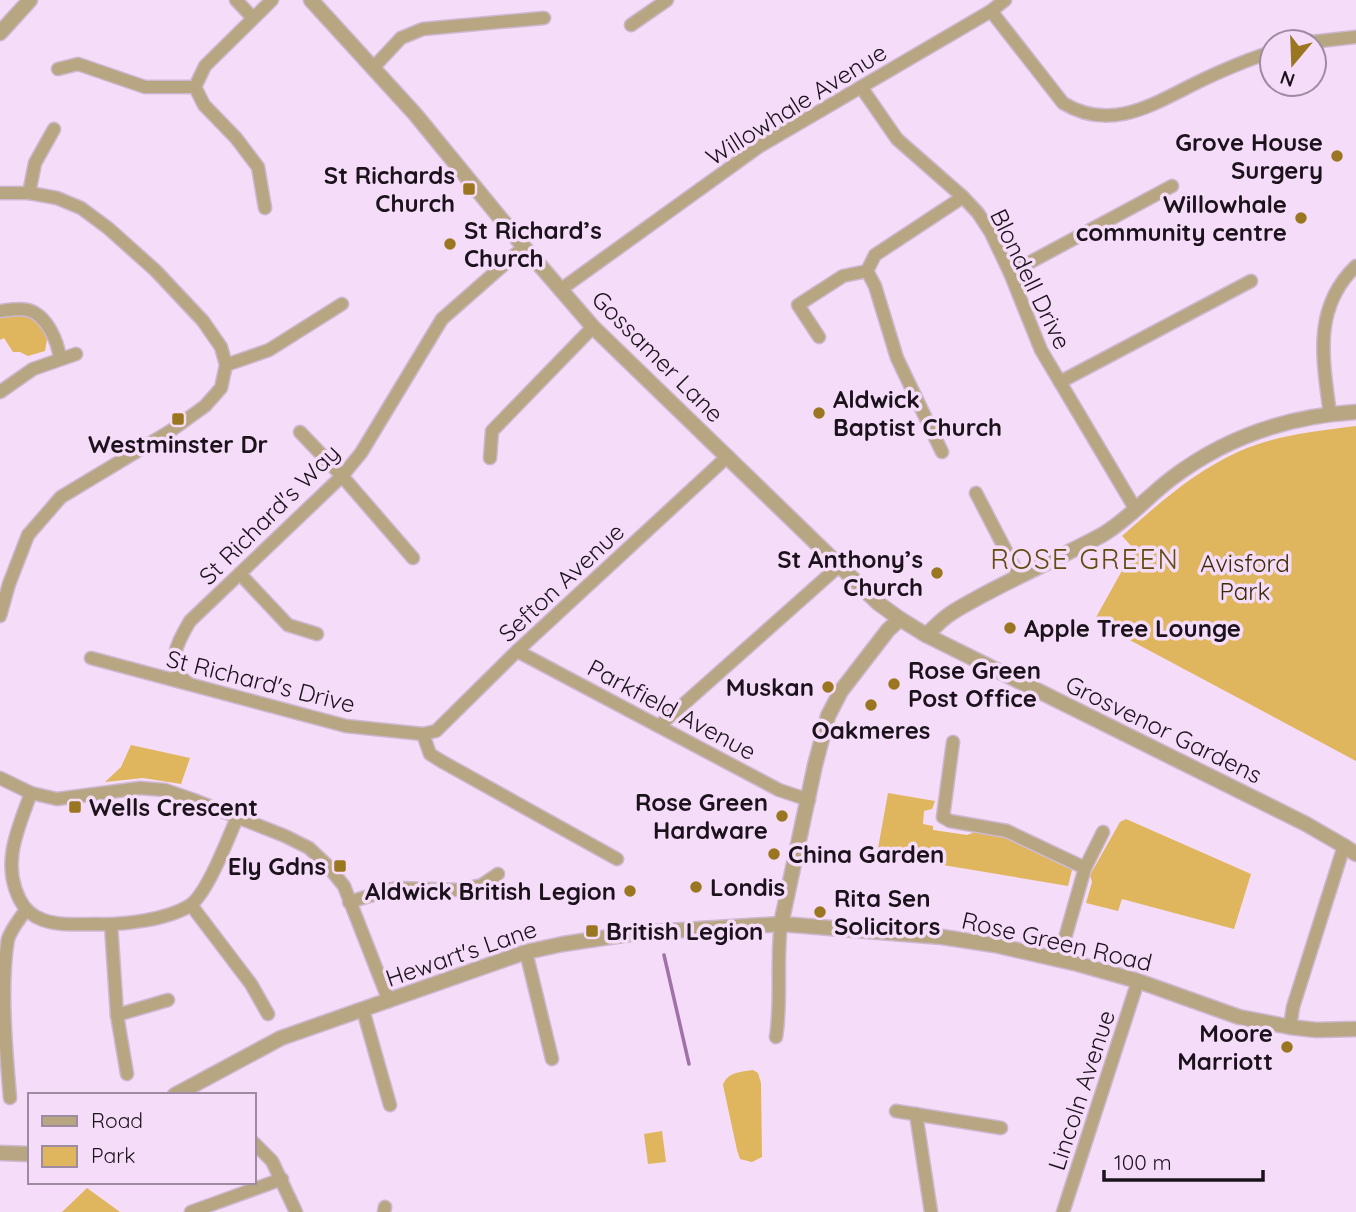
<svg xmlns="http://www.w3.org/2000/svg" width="1356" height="1212" viewBox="0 0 1356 1212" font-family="Quicksand,sans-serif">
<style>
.green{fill:#dfb65d}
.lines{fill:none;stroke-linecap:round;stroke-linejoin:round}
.stream{stroke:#a072a7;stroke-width:3.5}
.minor-casing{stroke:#ceb8d1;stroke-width:15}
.tertiary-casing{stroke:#ceb8d1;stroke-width:17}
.minor{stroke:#b8a683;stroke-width:12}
.tertiary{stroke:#b8a683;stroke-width:14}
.poi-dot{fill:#9a7621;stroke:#f5dcf9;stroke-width:2.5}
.labels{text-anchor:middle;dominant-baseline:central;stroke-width:7;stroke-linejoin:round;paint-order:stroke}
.street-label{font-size:24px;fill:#1b121c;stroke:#f5dcf9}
.poi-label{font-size:24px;font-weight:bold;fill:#1b121c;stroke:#f5dcf9;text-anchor:end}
.park-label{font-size:24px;fill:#3d2c03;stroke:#f5dcf9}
.quarter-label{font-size:28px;letter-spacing:2px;fill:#634a0e;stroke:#f5dcf9}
</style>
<rect width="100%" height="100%" fill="#f5dcf9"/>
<!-- green -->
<g class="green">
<path d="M0 312C25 314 33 312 48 334L45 351 28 356 20 352H13L4 338 0 340Z"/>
<path d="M1356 426V761L1094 621 1134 549 1122 536C1158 504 1195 471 1240 451 1276 435 1317 431 1356 426Z"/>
<path d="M131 745 190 758 181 784 143 778 105 782 121 767Z"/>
<path d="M888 793 935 801 932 809 924 811 923 824 933 826V830L967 835 975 832 1001 836 1072 870 1068 886 877 854Z"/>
<path d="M1126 819 1251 874 1234 929 1122 899 1118 911 1086 903 1092 882 1090 875 1120 822Z"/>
<path d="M753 1070 758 1073 761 1083 762 1157 752 1162 740 1159 737 1150 723 1085C727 1072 741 1072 753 1070Z"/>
<path d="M662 1131 666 1162 648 1164 644 1134Z"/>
<path d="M87 1188 120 1212H62Z"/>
</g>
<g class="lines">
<!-- stream -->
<path class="stream" d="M664 955 689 1064"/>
<!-- minor casing -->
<g class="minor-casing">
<g id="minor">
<path d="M236 0 253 18"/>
<path d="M991 11 1063 103C1110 132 1152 105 1196 83 1221 71 1246 60 1272 52"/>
<path d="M631 25 667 0"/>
<path d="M1311 42 1356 37"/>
<path d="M373 68 401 38 423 29 544 18"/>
<path d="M58 69 78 64 145 87H195"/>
<path d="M861 87 897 139 963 197 978 213 991 233 1010 273 1041 350 1136 510"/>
<path d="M0 193H29L57 198 81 208 108 228 156 271 203 321 221 347 226 365 221 388 205 406 169 432 61 497 28 535 9 584 0 616"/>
<path d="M29 193 35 163 54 129"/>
<path d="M265 208 258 167 236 138 204 105 195 87 205 66 272 0"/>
<path d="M1010 273 1172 186"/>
<path d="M560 290 760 146 991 11 1005 0"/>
<path d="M0 311C8 310 20 308 28 310 47 315 58 342 60 359"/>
<path d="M819 337 798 305 843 276 867 271"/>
<path d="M226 365 269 350 342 304"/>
<path d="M1060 382 1251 281"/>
<path d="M0 392 33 369 76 354"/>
<path d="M1330 414C1323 360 1312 308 1356 266"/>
<path d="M300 432 342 476 413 558"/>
<path d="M942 452 897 358 875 286 867 271 875 255 963 197"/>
<path d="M490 458 492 431 593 327"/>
<path d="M976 493 1019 576"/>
<path d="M240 574 288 625 317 634"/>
<path d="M517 651 779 790 809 800"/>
<path d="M91 658 346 726 423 734 436 731 517 651 728 456"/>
<path d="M188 683C163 667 178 641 190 621L342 476 361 453 442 319 524 247"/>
<path d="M659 726 839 566"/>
<path d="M423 734 430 754 441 761 617 859"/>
<path d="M953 742 943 817 950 821 1007 831 1085 868"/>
<path d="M0 778 31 793 57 799 140 788 165 790 194 800 285 836 309 848 327 865 344 886 389 1001"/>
<path d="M31 793C18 829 1 863 20 900 25 910 32 916 43 920 60 926 79 924 96 924 123 925 166 920 189 906 207 895 228 838 237 818"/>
<path d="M349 902 396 888 459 890 482 885 498 874"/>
<path d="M191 905 251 984 268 1014"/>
<path d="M111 925 117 1015 127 1074"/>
<path d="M526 952 552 1059"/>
<path d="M1059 959 1085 868 1103 832"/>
<path d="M363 1010 390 1105"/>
<path d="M117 1015 168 1000"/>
<path d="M1290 1027 1293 1007 1344 846"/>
<path d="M776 1037C782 1000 776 961 781 924"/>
<path d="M10 1098C6 1051 0 984 8 939 12 928 19 920 25 911"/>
<path d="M896 1111 1001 1128"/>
<path d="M916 1114 931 1212"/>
<path d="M254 1143 272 1161 296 1212"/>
<path d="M191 1212 282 1179"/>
<path d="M384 1212 385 1207"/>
<path d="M1063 1212 1138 981"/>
</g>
</g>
<!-- tertiary casing -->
<g class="tertiary-casing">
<g id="tertiary">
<path d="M311 0 415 114 524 247 593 327 878 603 900 619 926 635 1306 824 1344 846 1356 854"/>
<path d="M0 33 30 0"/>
<path d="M926 635C934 628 941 620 950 614 960 607 972 601 983 595 1022 574 1063 556 1102 535 1129 519 1148 496 1172 478 1226 437 1290 416 1356 412"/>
<path d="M781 924 815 765 828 716 841 691 888 630 900 619"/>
<path d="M175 1095 281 1038 526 952 563 944 636 933 781 924 942 937 995 945 1078 964 1138 981 1239 1017 1290 1027 1316 1030 1356 1029"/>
<path d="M0 1153 30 1154"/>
</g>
</g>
<!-- minor -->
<use href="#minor" class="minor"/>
<!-- tertiary -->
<use href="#tertiary" class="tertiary"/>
</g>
<!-- markers -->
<g class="poi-dot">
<circle cx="1337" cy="156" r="7"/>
<rect x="462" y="182" width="14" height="14" rx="3.5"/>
<circle cx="1301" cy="218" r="7"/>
<circle cx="450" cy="244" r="7"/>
<circle cx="819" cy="413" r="7"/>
<rect x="171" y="412" width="14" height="14" rx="3.5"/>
<circle cx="937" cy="573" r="7"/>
<circle cx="1010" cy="628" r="7"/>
<circle cx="894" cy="684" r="7"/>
<circle cx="828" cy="687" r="7"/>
<circle cx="871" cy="705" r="7"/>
<rect x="68" y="800" width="14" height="14" rx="3.5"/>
<circle cx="782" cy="816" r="7"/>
<circle cx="774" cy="854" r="7"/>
<rect x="333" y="859" width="14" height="14" rx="3.5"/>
<circle cx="696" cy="887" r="7"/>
<circle cx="630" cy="891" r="7"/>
<circle cx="820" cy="912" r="7"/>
<rect x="585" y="924" width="14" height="14" rx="3.5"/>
<circle cx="1287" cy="1047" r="7"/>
</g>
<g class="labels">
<!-- street labels -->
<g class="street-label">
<text transform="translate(796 104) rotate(-32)">Willowhale Avenue</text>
<text transform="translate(1031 279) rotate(64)">Blondell Drive</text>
<text transform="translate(658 356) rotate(45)">Gossamer Lane</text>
<text transform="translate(269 514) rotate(-45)">St Richard's Way</text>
<text transform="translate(561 582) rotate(-43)">Sefton Avenue</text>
<text transform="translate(261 681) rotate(14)">St Richard's Drive</text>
<text transform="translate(672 709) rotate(28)">Parkfield Avenue</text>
<text transform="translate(1164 729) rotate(26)">Grosvenor Gardens</text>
<text transform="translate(1057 941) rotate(13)">Rose Green Road</text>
<text transform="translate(461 953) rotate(-19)">Hewart's Lane</text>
<text transform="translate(1081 1090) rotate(-72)">Lincoln Avenue</text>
</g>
<!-- poi labels -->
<g class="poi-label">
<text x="1323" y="142">Grove House<tspan x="1323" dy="28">Surgery</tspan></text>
<text x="455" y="175">St Richards<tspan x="455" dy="28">Church</tspan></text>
<text x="1287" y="204">Willowhale<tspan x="1287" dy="28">community centre</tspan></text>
<text x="464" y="230" text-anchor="start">St Richard’s<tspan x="464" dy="28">Church</tspan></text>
<text x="833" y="399" text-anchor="start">Aldwick<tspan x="833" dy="28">Baptist Church</tspan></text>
<text x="178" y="444" text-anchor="middle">Westminster Dr</text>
<text x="923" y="559">St Anthony’s<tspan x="923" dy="28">Church</tspan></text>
<text x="1024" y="628" text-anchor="start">Apple Tree Lounge</text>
<text x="908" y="670" text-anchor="start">Rose Green<tspan x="908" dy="28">Post Office</tspan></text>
<text x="814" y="687">Muskan</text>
<text x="871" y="730" text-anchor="middle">Oakmeres</text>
<text x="768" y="802">Rose Green<tspan x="768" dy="28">Hardware</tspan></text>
<text x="89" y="807" text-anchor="start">Wells Crescent</text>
<text x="788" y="854" text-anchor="start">China Garden</text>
<text x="326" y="866">Ely Gdns</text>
<text x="710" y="887" text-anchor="start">Londis</text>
<text x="616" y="891">Aldwick British Legion</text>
<text x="834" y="898" text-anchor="start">Rita Sen<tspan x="834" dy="28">Solicitors</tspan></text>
<text x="606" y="931" text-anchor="start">British Legion</text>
<text x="1273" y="1033">Moore<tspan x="1273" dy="28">Marriott</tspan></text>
</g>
<!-- park labels -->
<g class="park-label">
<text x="1245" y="563">Avisford<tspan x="1245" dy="28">Park</tspan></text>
</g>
<!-- quarter labels -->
<g class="quarter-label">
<text x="1085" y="558">ROSE GREEN</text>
</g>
</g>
<!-- legend -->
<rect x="28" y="1093" width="228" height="91" fill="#f5dcf9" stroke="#9e8ba1" stroke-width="2"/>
<rect x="42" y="1116" width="35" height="10" fill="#b8a683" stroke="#9e8ba1" stroke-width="2"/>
<text x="91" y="1128" font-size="21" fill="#1b121c">Road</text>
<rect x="42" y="1146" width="35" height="21" fill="#dfb65d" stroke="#9e8ba1" stroke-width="2"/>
<text x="91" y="1163" font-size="21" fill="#1b121c">Park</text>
<!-- north arrow -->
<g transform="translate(1293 63) rotate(199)"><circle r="33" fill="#f5dcf9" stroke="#9e8ba1" stroke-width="2"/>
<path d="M0-5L12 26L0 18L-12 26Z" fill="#9a7621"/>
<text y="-10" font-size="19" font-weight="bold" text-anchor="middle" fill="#1b121c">N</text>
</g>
<!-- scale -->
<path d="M1104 1170v10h159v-10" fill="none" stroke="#1b121c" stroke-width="3.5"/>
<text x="1114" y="1170" font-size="21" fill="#1b121c" stroke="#f5dcf9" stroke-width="5" paint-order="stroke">100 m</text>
</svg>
